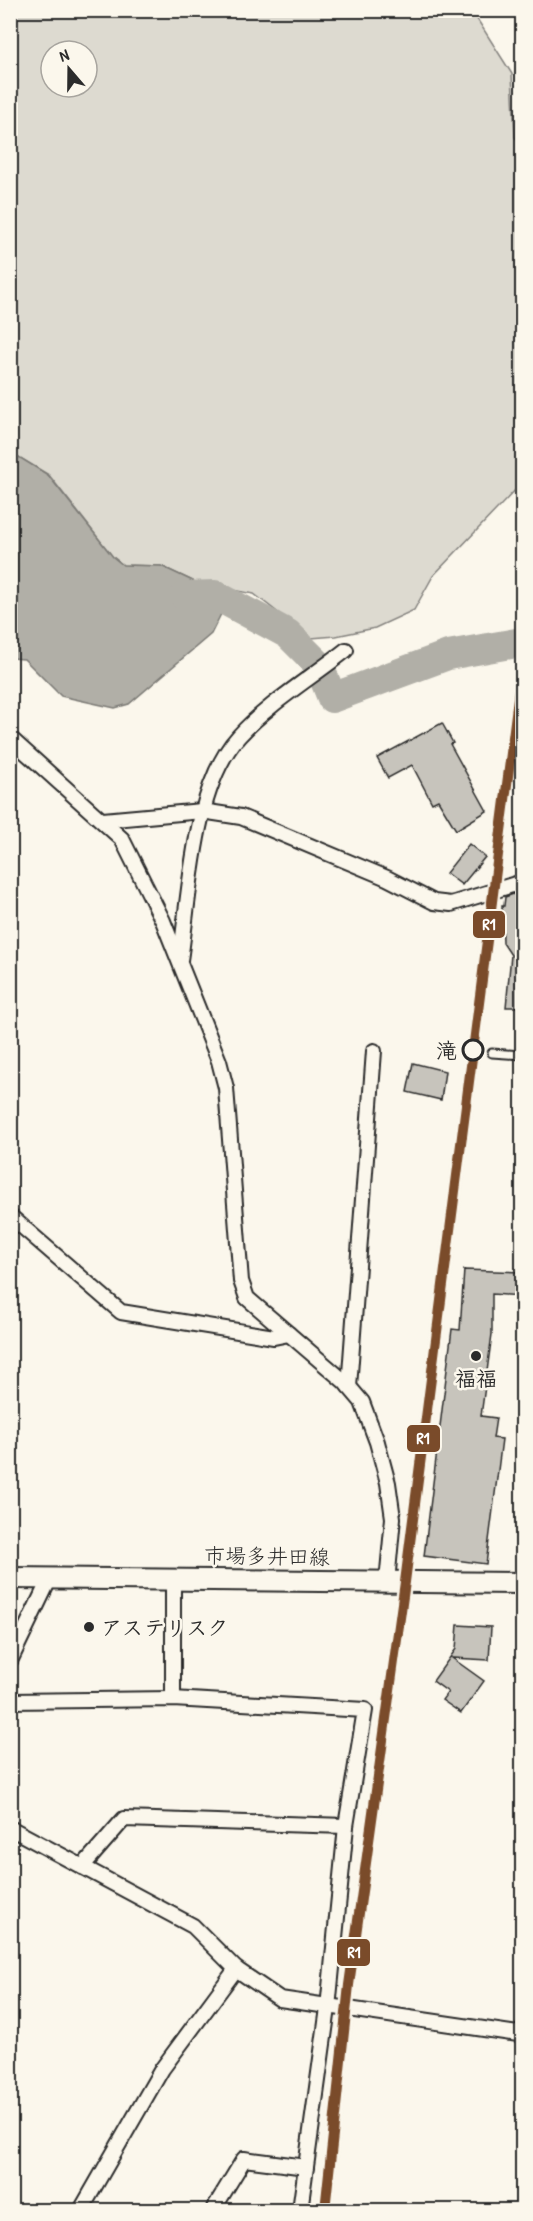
<svg xmlns="http://www.w3.org/2000/svg" width="533" height="2221" viewBox="0 0 533 2221" font-family="'Patrick Hand','Klee One',sans-serif">
<style>
.green{fill:#dddad0;stroke:#84827e;stroke-width:1.5;fill-rule:evenodd}
.water{fill:#b1afa7;stroke:#7b7a75;stroke-width:1.5}
.lines{fill:none;stroke-linecap:round;stroke-linejoin:round}
.river{stroke:#b1afa7;stroke-width:30}
.building{fill:#c7c4bc;stroke:#2b2b2b;stroke-width:1.5}
.service-casing{stroke:#2b2b2b;stroke-width:11}
.minor-casing{stroke:#2b2b2b;stroke-width:18}
.secondary-casing{stroke:#2b2b2b;stroke-width:24}
.service{stroke:#fbf7ec;stroke-width:7}
.minor{stroke:#fbf7ec;stroke-width:14}
.secondary{stroke:#fbf7ec;stroke-width:20}
.rail-1-casing{stroke:#fbf7ec;stroke-width:15}
.rail-1{stroke:#7a4b2a;stroke-width:10}
.stop-dot{fill:#fbf7ec;stroke:#2b2b2b;stroke-width:3}
.poi-dot{fill:#2b2b2b;stroke:#fbf7ec;stroke-width:2}
.labels{text-anchor:middle;dominant-baseline:central;stroke-width:5;stroke-linejoin:round;paint-order:stroke}
.stop-label{font-size:21px;font-weight:bold;fill:#2b2b2b;stroke:#fbf7ec;text-anchor:end}
.poi-label{font-size:21px;font-weight:bold;fill:#2b2b2b;stroke:#fbf7ec}
.street-label{font-size:21px;fill:#2b2b2b;stroke:#fbf7ec}
.line-badge{stroke:#fbf7ec;stroke-width:2}
.badge-label{font-size:16px;text-anchor:middle;font-weight:bold;fill:#fff}
</style>
<rect width="100%" height="100%" fill="#fbf7ec"/>
<filter id="ink" filterUnits="userSpaceOnUse"><feTurbulence type="fractalNoise" baseFrequency=".0167" numOctaves="2"/><feDisplacementMap in="SourceGraphic" scale="12" xChannelSelector="R" yChannelSelector="G"/><feConvolveMatrix kernelMatrix="1 2 1 2 8 2 1 2 1" color-interpolation-filters="sRGB"/></filter>
<g filter="url(#ink)">
<!-- green -->
<path class="green" d="M11 11H472L512 74 515 137 522 146V483L433 576 414 610 375 628 336 636 311 638 254 594 197 583 161 566 123 565 113 557 49 475 17 456 11 447ZM51 51H87V87H51Z"/>
<!-- water -->
<path class="water" d="M11 447 17 456 48 475 113 557 123 565 161 566 197 583 231 590 219 607 223 610 211 634 129 704 115 708 61 696 24 659 11 658Z"/>
<g class="lines">
<!-- river -->
<g class="river">
<path d="M185 596 215 595 288 634 317 663"/>
<path d="M322 673 332 698 448 655 522 642"/>
</g>
</g>
<!-- building -->
<g class="building">
<path d="M442 723 453 743 450 744 487 811 456 830 438 800 432 803 412 765 388 778 377 758Z"/>
<path d="M469 844 485 857 462 885 446 873Z"/>
<path d="M522 891V1007H506L511 955 503 943 502 906H504L505 897Z"/>
<path d="M413 1063 445 1071 441 1100 407 1092Z"/>
<path d="M464 1270 522 1272V1296L492 1294V1334L481 1416 496 1418 493 1438 502 1439 486 1564 424 1556 452 1329 460 1330Z"/>
<path d="M458 1625 491 1627 489 1660 452 1658 484 1681 461 1713 442 1700 448 1692 433 1681 456 1649Z"/>
</g>
<g class="lines">
<!-- service casing -->
<g class="service-casing">
<path id="service" d="M492 1053 522 1055"/>
</g>
<!-- minor casing -->
<g class="minor-casing">
<g id="minor">
<path d="M10 738 122 839 163 921 219 1061 226 1088 241 1281 247 1298 345 1382 362 1402 377 1442 388 1483 393 1518 387 1582"/>
<path d="M103 820 202 811 241 817 387 878 434 902 451 904 522 882"/>
<path d="M180 960C190 894 193 786 239 736 269 703 311 678 346 650"/>
<path d="M10 1216 121 1312 274 1337 289 1334"/>
<path d="M349 1387 374 1051"/>
<path d="M10 1661 50 1578"/>
<path d="M173 1699V1579"/>
<path d="M10 1701 173 1699 365 1710 346 1826 328 2008 300 2210"/>
<path d="M10 1828 193 1926 236 1969 280 1999 518 2034 522 2030"/>
<path d="M82 1867 124 1819 346 1826"/>
<path d="M81 2210 162 2069 236 1969"/>
<path d="M213 2210 244 2159 306 2167"/>
</g>
</g>
<!-- secondary casing -->
<g class="secondary-casing">
<path id="secondary" d="M10 1578 522 1583"/>
</g>
<!-- service -->
<use href="#service" class="service"/>
<!-- minor -->
<use href="#minor" class="minor"/>
<!-- secondary -->
<use href="#secondary" class="secondary"/>
<!-- rail-1 casing -->
<g class="rail-1-casing">
<path id="rail-1" d="M325 2210 349 1985 405 1582 522 667"/>
</g>
<!-- rail-1 -->
<use href="#rail-1" class="rail-1"/>
</g>
</g>
<!-- markers -->
<circle class="stop-dot" cx="473" cy="1050" r="10"/>
<g class="poi-dot">
<circle cx="476" cy="1356" r="6"/>
<circle cx="89" cy="1627" r="6"/>
</g>
<g class="labels">
<!-- stop labels -->
<g class="stop-label">
<text x="457" y="1050">滝</text>
</g>
<!-- poi labels -->
<g class="poi-label">
<text x="476" y="1378">福福</text>
<text x="101" y="1627" text-anchor="start">アステリスク</text>
</g>
<!-- street labels -->
<g class="street-label">
<text transform="translate(267 1556) rotate(1)">市場多井田線</text>
</g>
</g>
<g class="line-badge">
<rect x="472" y="910" width="34" height="29" rx="6" fill="#7a4b2a"/>
<rect x="406" y="1424" width="35" height="29" rx="6" fill="#7a4b2a"/>
<rect x="336" y="1938" width="35" height="29" rx="6" fill="#7a4b2a"/>
</g>
<g class="badge-label">
<text x="489" y="930">R1</text>
<text x="423" y="1444">R1</text>
<text x="354" y="1958">R1</text>
</g>
<!-- margin -->
<rect width="533" height="2221" fill="none" stroke="#fbf7ec" stroke-width="36"/>
<rect x="18" y="18" width="497" height="2185" fill="none" stroke="#2b2b2b" stroke-width="2" filter="url(#ink)"/>
<!-- north arrow -->
<g transform="translate(69 69) rotate(340)"><circle r="28" fill="#fbf7ec" stroke="#a8a59f" stroke-width="1.5"/>
<path d="M0-4.5L10 22L0 15L-10 22Z" fill="#2b2b2b"/>
<text y="-9" font-size="16" font-weight="bold" text-anchor="middle" fill="#2b2b2b">N</text>
</g>
</svg>
